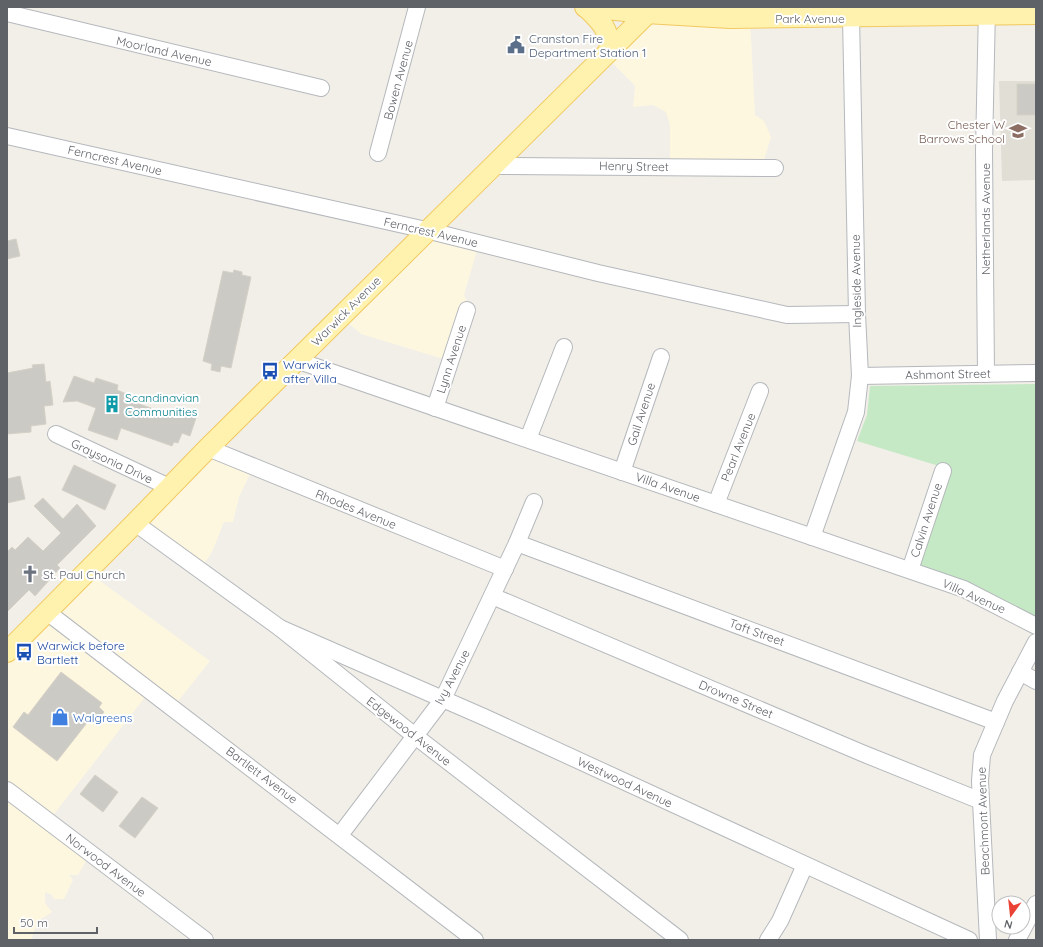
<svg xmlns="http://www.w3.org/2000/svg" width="1043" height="947" viewBox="0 0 1043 947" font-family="Quicksand,sans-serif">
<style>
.commercial{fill:#fef7e0}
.education{fill:#e1ded6}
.green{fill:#c5e8c5}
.building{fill:#cccac5;stroke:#d6d1c6}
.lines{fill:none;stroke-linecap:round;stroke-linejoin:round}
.minor-casing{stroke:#b5b8bc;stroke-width:18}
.major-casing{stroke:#f2c960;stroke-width:22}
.minor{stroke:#fff;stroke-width:16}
.major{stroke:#fff2af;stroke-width:20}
.labels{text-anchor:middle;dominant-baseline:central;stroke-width:4;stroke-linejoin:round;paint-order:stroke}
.street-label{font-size:12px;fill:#5f6368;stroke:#fff}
.service-label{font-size:12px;fill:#4e5e75;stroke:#fff;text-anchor:start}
.education-label{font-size:12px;fill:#785e54;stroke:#fff;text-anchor:end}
.transit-label{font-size:12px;fill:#164399;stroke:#fff;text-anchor:start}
.culture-label{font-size:12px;fill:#0d838f;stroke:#fff;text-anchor:start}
.worship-label{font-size:12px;fill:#5b616d;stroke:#fff;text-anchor:start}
.shop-label{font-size:12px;fill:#366cbe;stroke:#fff;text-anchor:start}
</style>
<rect width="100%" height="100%" fill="#f1efe8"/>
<!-- commercial -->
<g class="commercial">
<path d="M644 14 750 19 755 115 764 121 771 137 762 166 670 165V125L666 112 653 105 633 107 635 86 605 55Z"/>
<path d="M425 232 478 247 464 295 468 304 450 361 361 334 341 317Z"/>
<path d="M203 452 252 470 239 497 233 522H224L212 552 200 570 138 517Z"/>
<path d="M85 570 210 661 172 709 149 692 51 818 92 851 78 875H69L73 880 64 899H54L52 895 45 892V903L52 912 38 921 32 937 33 940H7V647Z"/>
</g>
<!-- education -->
<path class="education" d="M999 81H1036V180L1002 181Z"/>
<!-- green -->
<path class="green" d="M1036 384V621L916 567 949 469 857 441 867 415 870 386Z"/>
<!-- building -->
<g class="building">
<rect x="1017" y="84" width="19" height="31"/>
<path d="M16 239 20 256 7 259V241Z"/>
<path d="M234 270 242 272V275L251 277 231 368 221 366 220 372 211 370 212 364 203 361 223 271 233 273Z"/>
<path d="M44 364 46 382 50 381 53 405 44 406 46 424 31 426V432L7 434V373L33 368 32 365Z"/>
<path d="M74 376 94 383 96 378 118 385 117 390 129 395 128 400 179 418 181 413 196 418 190 436 182 433 178 443 174 442 172 446 121 428 117 440 88 430 96 408 77 401 63 402Z"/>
<path d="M74 465 116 485 105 510 62 490Z"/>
<path d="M20 476 25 499 7 503V479Z"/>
<path d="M43 498 63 519 77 504 96 526 57 565 60 568 35 596 29 590 7 612V552L12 547 15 550 28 537 43 551 61 533 34 506Z"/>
<path d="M61 672 102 703 99 707 104 712 95 724 90 719 57 761 13 727 24 712 28 715Z"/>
<path d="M95 775 118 792 103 812 80 794Z"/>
<path d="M142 797 158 808 135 838 119 826Z"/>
</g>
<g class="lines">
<!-- minor casing -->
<g class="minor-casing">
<g id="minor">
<path d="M7 13 321 88"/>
<path d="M7 136 426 230 598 273 787 315 857 314"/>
<path d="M378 153 417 7"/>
<path d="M493 166 775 168"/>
<path d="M296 360 964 589 1036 626"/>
<path d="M986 374 984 150 987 7"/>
<path d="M860 376 1036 373"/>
<path d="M435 408 467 310"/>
<path d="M56 434 169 487"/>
<path d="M528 439 564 347"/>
<path d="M208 448 505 569"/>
<path d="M622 472 661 357"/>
<path d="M716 504 760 391"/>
<path d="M135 523 280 628 415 736 680 940"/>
<path d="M812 537 856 412 860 376 857 314 851 17"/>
<path d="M517 543 996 722"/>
<path d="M910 570 943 471"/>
<path d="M492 596 862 753 981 801"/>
<path d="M47 612 475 940"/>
<path d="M280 628 484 717 969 940"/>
<path d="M1020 672 1036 681"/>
<path d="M7 790 205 940"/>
<path d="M340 835 443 699 517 543 534 502"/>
<path d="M768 940 780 921 805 865"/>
<path d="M988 940 980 781 982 755 1005 701 1036 642"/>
<path d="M1017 940 1036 904"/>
</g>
</g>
<!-- major casing -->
<g class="major-casing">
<g id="major">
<path d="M585 7 646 13 730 18 1036 14"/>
<path d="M586 7C601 22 608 27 610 49"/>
<path d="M7 652 135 523 208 448 654 7"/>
</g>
</g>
<!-- minor -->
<use href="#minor" class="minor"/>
<!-- major -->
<use href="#major" class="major"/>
</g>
<!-- icons -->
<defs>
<g id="civic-bare" transform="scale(1.38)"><path d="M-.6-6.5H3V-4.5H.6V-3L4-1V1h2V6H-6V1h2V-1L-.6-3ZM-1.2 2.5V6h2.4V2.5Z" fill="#5c6f8a" stroke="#fff" stroke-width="2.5" paint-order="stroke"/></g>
<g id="school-bare" transform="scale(1.38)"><path d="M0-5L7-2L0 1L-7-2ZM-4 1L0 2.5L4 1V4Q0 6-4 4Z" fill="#8d6e63" stroke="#fff" stroke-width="2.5" paint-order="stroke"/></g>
<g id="bus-bare" transform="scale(1.38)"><path d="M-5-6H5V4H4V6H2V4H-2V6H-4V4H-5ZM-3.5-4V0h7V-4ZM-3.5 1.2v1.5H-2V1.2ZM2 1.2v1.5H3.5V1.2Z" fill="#1a4fb4" stroke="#fff" stroke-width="2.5" paint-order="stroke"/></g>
<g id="building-bare" transform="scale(1.38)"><path d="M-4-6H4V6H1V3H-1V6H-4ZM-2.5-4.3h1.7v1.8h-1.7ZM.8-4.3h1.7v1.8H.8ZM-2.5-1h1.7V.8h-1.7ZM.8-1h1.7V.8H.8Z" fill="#0f9aa8" stroke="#fff" stroke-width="2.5" paint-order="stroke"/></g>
<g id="church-bare" transform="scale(1.38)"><path d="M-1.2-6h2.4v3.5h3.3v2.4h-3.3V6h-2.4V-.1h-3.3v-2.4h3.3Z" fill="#6b7280" stroke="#fff" stroke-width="2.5" paint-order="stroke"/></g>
<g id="shop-bare" transform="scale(1.38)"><path d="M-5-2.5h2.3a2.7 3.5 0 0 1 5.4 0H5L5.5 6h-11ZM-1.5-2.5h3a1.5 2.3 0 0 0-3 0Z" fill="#3f7fe0" stroke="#fff" stroke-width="2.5" paint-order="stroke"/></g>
</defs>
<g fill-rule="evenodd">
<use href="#civic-bare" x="516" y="45"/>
<use href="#school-bare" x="1018" y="131"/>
<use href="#bus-bare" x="270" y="371"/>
<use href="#building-bare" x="112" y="404"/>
<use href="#church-bare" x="30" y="574"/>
<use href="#bus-bare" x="24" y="652"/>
<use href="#shop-bare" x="60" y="717"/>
</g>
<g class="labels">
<!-- street labels -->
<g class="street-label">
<text x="810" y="18">Park Avenue</text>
<text transform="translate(164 51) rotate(13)">Moorland Avenue</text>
<text transform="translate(398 80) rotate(-75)">Bowen Avenue</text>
<text transform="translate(115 160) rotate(13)">Ferncrest Avenue</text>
<text transform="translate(634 166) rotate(1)">Henry Street</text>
<text transform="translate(985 219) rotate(-90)">Netherlands Avenue</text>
<text transform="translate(431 232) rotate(13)">Ferncrest Avenue</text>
<text transform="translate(856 281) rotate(-91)">Ingleside Avenue</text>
<text transform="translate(346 311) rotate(-45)">Warwick Avenue</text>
<text transform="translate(451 359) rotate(-72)">Lynn Avenue</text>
<text transform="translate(948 374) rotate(-1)">Ashmont Street</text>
<text transform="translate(641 414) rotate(-72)">Gail Avenue</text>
<text transform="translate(738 447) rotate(-68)">Pearl Avenue</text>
<text transform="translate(112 461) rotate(25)">Graysonia Drive</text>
<text transform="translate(668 487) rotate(19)">Villa Avenue</text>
<text transform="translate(356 509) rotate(22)">Rhodes Avenue</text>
<text transform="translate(926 520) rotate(-72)">Calvin Avenue</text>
<text transform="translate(974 596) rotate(24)">Villa Avenue</text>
<text transform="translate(757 632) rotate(20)">Taft Street</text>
<text transform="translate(452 677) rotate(-62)">Ivy Avenue</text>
<text transform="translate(736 699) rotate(23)">Drowne Street</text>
<text transform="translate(409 731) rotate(38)">Edgewood Avenue</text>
<text transform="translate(262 775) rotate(37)">Bartlett Avenue</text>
<text transform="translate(625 782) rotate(25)">Westwood Avenue</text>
<text transform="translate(983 821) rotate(-92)">Beachmont Avenue</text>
<text transform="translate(106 865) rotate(37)">Norwood Avenue</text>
</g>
<!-- service labels -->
<g class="service-label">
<text x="529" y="38">Cranston Fire<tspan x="529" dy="14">Department Station 1</tspan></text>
</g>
<!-- education labels -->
<g class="education-label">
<text x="1005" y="124">Chester W<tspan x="1005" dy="14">Barrows School</tspan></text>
</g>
<!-- transit labels -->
<g class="transit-label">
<text x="283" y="364">Warwick<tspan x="283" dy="14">after Villa</tspan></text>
<text x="37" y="645">Warwick before<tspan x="37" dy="14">Bartlett</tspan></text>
</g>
<!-- culture labels -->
<g class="culture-label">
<text x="125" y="397">Scandinavian<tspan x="125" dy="14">Communities</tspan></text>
</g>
<!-- worship labels -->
<g class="worship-label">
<text x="43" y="574">St. Paul Church</text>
</g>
<!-- shop labels -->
<g class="shop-label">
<text x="73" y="717">Walgreens</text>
</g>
</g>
<!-- border -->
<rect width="1043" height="947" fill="none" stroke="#5f6368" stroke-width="16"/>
<!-- north arrow -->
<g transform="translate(1011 915) rotate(195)"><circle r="19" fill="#ffffff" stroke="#bfc1c3"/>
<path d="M0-3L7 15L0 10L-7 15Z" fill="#ea4335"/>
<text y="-6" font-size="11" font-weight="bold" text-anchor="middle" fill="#5f6368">N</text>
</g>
<!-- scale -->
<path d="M14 927v6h83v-6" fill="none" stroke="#5f6368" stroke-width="2"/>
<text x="20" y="927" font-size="12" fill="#5f6368" stroke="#ffffff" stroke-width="3" paint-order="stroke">50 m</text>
</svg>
